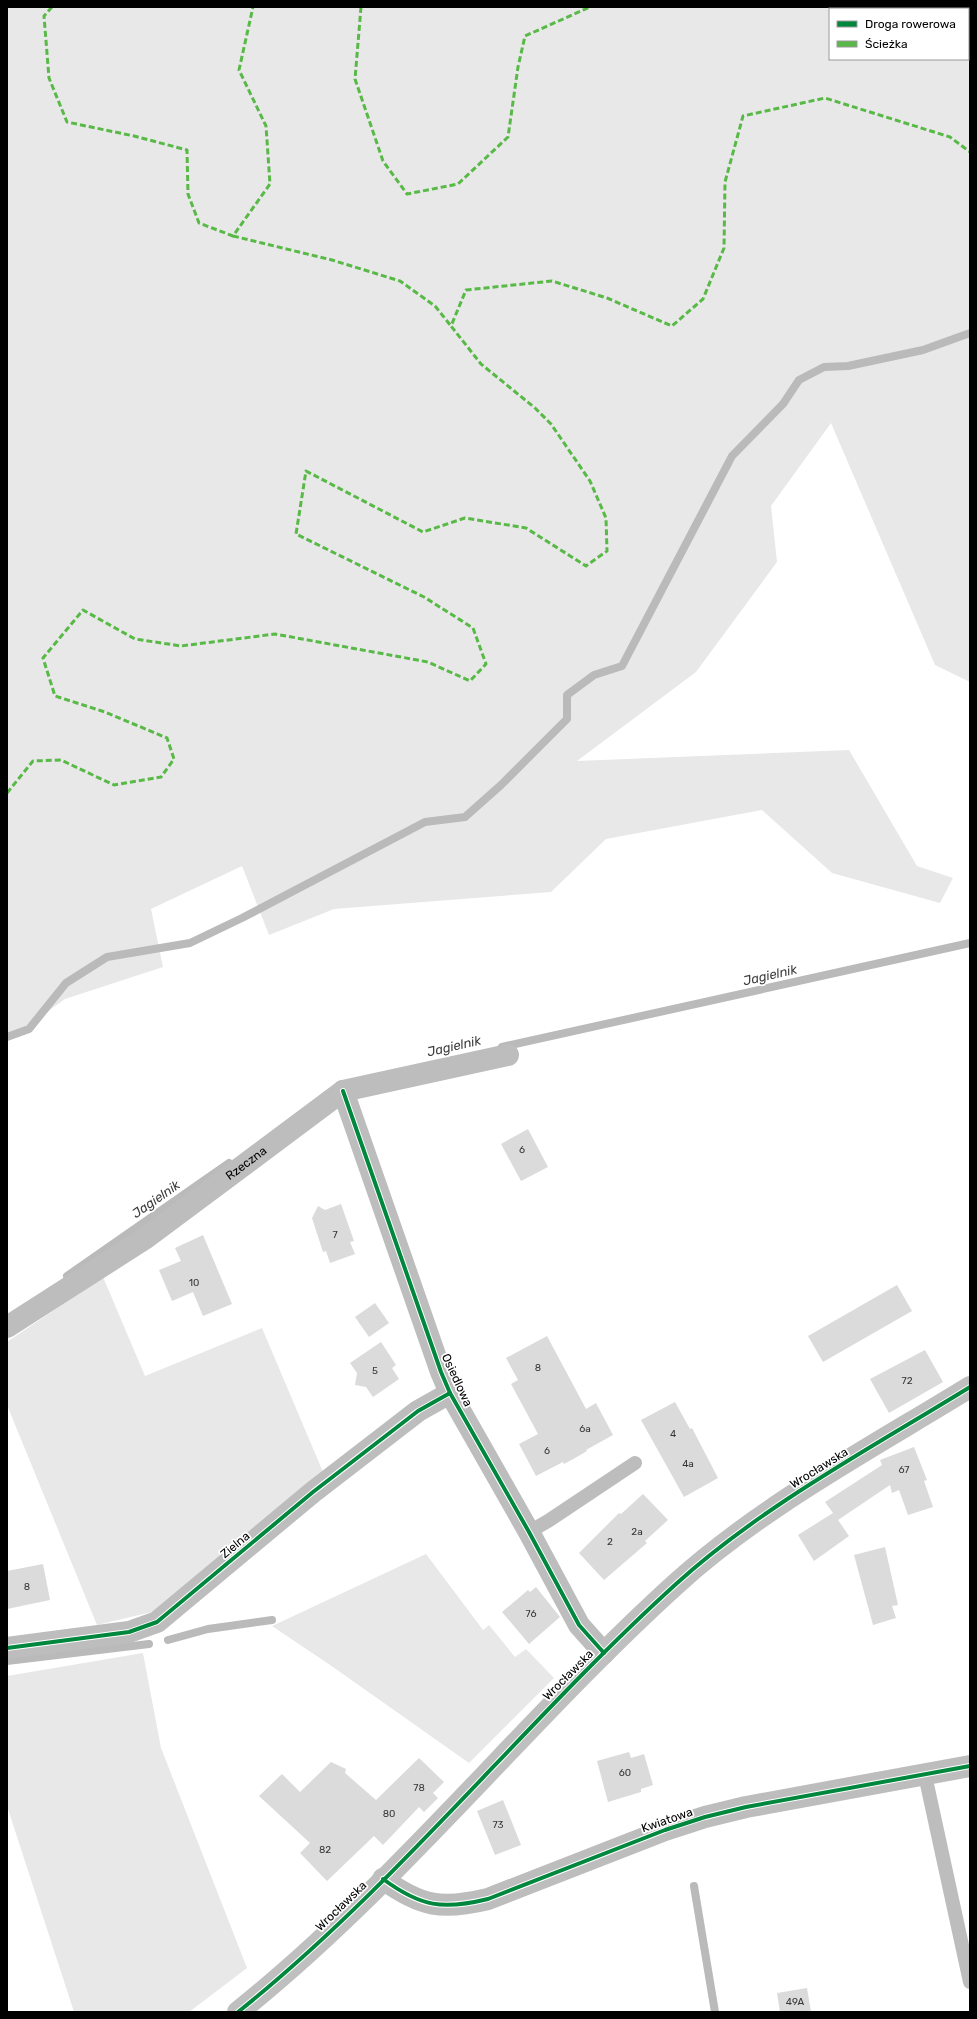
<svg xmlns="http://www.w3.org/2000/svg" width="977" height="2019" viewBox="0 0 977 2019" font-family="Rubik,sans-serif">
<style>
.green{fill:#e8e8e8;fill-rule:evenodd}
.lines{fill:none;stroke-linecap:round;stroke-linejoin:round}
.stream{stroke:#bababa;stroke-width:8}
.building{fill:#dbdbdb}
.lane{stroke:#bdbdbd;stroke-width:14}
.street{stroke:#bdbdbd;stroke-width:22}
.secondary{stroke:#bfbfbf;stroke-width:22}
.quiet{stroke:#58b947;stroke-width:3;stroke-dasharray:6 3;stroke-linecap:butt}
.cycleway-casing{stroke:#fff;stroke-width:6}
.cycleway{stroke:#00873e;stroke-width:4}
.labels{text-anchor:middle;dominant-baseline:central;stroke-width:3.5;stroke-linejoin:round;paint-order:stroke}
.number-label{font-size:10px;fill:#373737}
.street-label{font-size:12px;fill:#000;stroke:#fff}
.water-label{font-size:13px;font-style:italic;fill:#3d3d3d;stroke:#fff}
</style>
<rect width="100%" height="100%" fill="#fff"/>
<!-- green -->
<g class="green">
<path d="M7 7H970V682L935 665 831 423 771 506 777 562 696 672 577 761 849 750 917 866 953 878 940 903 832 873 762 810 606 839 551 892 334 909 269 935 242 866 151 909 163 967 65 999 7 1041ZM830 9H968V59H830Z"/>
<path d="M103 1277 145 1376 262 1328 323 1472 156 1611 97 1625 7 1405V1342Z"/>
<path d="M426 1554 483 1630 489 1625 515 1657 526 1649 554 1678 469 1763 333 1667 272 1626Z"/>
<path d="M143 1653 161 1748 247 1968 189 2012H74L7 1806V1676Z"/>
</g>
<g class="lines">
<!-- stream -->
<g class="stream">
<path d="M7 1037 29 1029 66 983 107 957 190 943 242 918 425 822 465 817 501 785 567 719V695L594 675 622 666 732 456 783 404 799 380 824 367 848 366 923 350 970 333"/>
<path d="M502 1047 970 943"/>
<path d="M67 1276 229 1163"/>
<path d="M168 1640 208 1629 272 1620"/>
<path d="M7 1661 149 1644"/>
<path d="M694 1886 715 2012"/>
</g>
</g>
<!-- building -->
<g class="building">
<path d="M528 1129 548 1167 521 1181 501 1144Z"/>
<path d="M341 1204 354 1241 350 1242 355 1254 330 1263 326 1251 323 1252 312 1218 318 1206 325 1210Z"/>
<path d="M203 1235 232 1304 203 1316 193 1292 172 1301 159 1270 181 1261 175 1248Z"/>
<path d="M897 1285 912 1311 823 1362 808 1336Z"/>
<path d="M375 1303 389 1323 369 1337 355 1317Z"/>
<path d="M547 1336 586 1409 596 1403 613 1435 586 1450 587 1451 575 1458 564 1464 563 1462 536 1476 519 1444 538 1434 511 1384 518 1380 506 1358Z"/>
<path d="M381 1342 396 1365 392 1368 399 1379 373 1397 366 1387 355 1385 357 1373 350 1363Z"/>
<path d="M925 1350 943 1382 889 1413 870 1379Z"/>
<path d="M675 1402 690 1429 692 1428 718 1478 684 1497 641 1420Z"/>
<path d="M914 1447 927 1480 924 1481 933 1507 908 1515 899 1490 892 1493 890 1485 838 1520 849 1536 814 1561 798 1535 833 1513 825 1502 882 1465 880 1460Z"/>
<path d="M643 1494 668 1520 645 1541 647 1543 604 1580 579 1553 619 1513 621 1514Z"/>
<path d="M885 1547 898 1605 892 1606 896 1618 873 1625 854 1555Z"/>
<path d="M43 1564 50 1600 7 1609V1571Z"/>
<path d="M536 1587 560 1617 529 1644 502 1612 528 1590 530 1592Z"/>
<path d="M629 1752 631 1758 644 1754 653 1785 641 1789V1792L608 1802 597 1761Z"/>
<path d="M419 1758 444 1782 433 1793 438 1798 424 1812 419 1807 383 1845 374 1836 327 1881 300 1853 310 1843 259 1796 282 1774 300 1792 331 1762 346 1769 345 1773 376 1800Z"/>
<path d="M503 1800 521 1845 495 1855 477 1811Z"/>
<path d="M807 1988 811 2012H780L777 1993Z"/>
</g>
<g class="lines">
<!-- lane -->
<g class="lane">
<path d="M529 1532 548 1521 635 1463"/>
<path d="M925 1775 970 1982"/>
</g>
<!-- street -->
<g class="street">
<path d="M343 1091 441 1372 450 1393 529 1532 579 1625 604 1653"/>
<path id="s1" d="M7 1327 146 1238 343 1091 508 1055"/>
<path d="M7 1648 129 1632 157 1622 313 1492 418 1411 450 1393"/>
<path d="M383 1879C421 1907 443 1910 488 1899L665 1830 705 1817 746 1807 970 1766"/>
</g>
<!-- secondary -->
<path class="secondary" d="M238 2012C398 1884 525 1721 676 1584 762 1506 871 1448 970 1387"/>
<!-- quiet -->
<g class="quiet">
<path d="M52 7 44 16 49 78 67 122 134 136 187 150 188 194 199 223 233 236 270 184 266 126 239 70 253 7"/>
<path d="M361 7 355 79 383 161 407 194 458 184 508 137 518 67 525 36 590 7"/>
<path d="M233 236 332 260 400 281 435 306 451 326"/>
<path d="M7 793 33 761 61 760 114 785 161 777 174 759 167 738 105 712 55 696 43 658 83 610 135 639 181 646 275 634 428 662 470 681 486 664 473 628 424 597 296 534 306 471 423 532 465 518 526 528 586 566 607 551 606 518 590 481 551 424 535 408 481 364 451 326 466 290 552 281 607 298 672 326 703 299 724 248 725 182 743 116 825 98 950 137 970 152"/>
</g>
<!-- cycleway casing -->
<g class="cycleway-casing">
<g id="cycleway">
<path d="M343 1091 441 1372 450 1393 529 1532 579 1625 604 1653"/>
<path d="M7 1648 129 1632 157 1622 313 1492 418 1411 450 1393"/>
<path d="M383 1879C421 1907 443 1910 488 1899L665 1830 705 1817 746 1807 970 1766"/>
<path d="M238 2012C398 1884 525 1721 676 1584 762 1506 871 1448 970 1387"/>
</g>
</g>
<!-- cycleway -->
<use href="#cycleway" class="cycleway"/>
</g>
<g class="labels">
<!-- number labels -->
<g class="number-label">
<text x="522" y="1150">6</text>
<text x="335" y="1235">7</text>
<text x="194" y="1283">10</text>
<text x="538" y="1368">8</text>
<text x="375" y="1371">5</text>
<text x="907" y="1381">72</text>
<text x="585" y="1429">6a</text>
<text x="673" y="1434">4</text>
<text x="547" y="1451">6</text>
<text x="688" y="1464">4a</text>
<text x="904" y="1470">67</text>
<text x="637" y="1532">2a</text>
<text x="610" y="1542">2</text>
<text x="27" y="1587">8</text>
<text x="531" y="1614">76</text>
<text x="625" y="1773">60</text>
<text x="419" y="1788">78</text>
<text x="389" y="1814">80</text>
<text x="498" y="1825">73</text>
<text x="325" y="1850">82</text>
<text x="795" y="2002">49A</text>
</g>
<!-- street labels -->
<g class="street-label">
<text stroke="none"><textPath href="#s1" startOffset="290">Rzeczna</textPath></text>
<text transform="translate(457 1380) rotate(65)">Osiedlowa</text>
<text transform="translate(819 1468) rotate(-32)">Wrocławska</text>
<text transform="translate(235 1545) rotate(-40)">Zielna</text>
<text transform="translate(568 1675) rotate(-45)">Wrocławska</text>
<text transform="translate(667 1820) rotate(-19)">Kwiatowa</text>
<text transform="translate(341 1906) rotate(-44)">Wrocławska</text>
</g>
<!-- water labels -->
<g class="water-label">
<text transform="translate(770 975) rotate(-13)">Jagielnik</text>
<text transform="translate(454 1046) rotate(-13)">Jagielnik</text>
<text transform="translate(156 1199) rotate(-35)">Jagielnik</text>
</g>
</g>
<!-- border -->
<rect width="977" height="2019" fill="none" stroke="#000000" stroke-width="16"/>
<!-- legend -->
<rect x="829" y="8" width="140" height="52" fill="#ffffff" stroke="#999999"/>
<rect x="837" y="21" width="20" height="6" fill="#00873e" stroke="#999999"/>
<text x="865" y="28" font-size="12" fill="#000000">Droga rowerowa</text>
<rect x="837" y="41" width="20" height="6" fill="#58b947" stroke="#999999"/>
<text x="865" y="48" font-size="12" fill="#000000">Ścieżka</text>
</svg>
